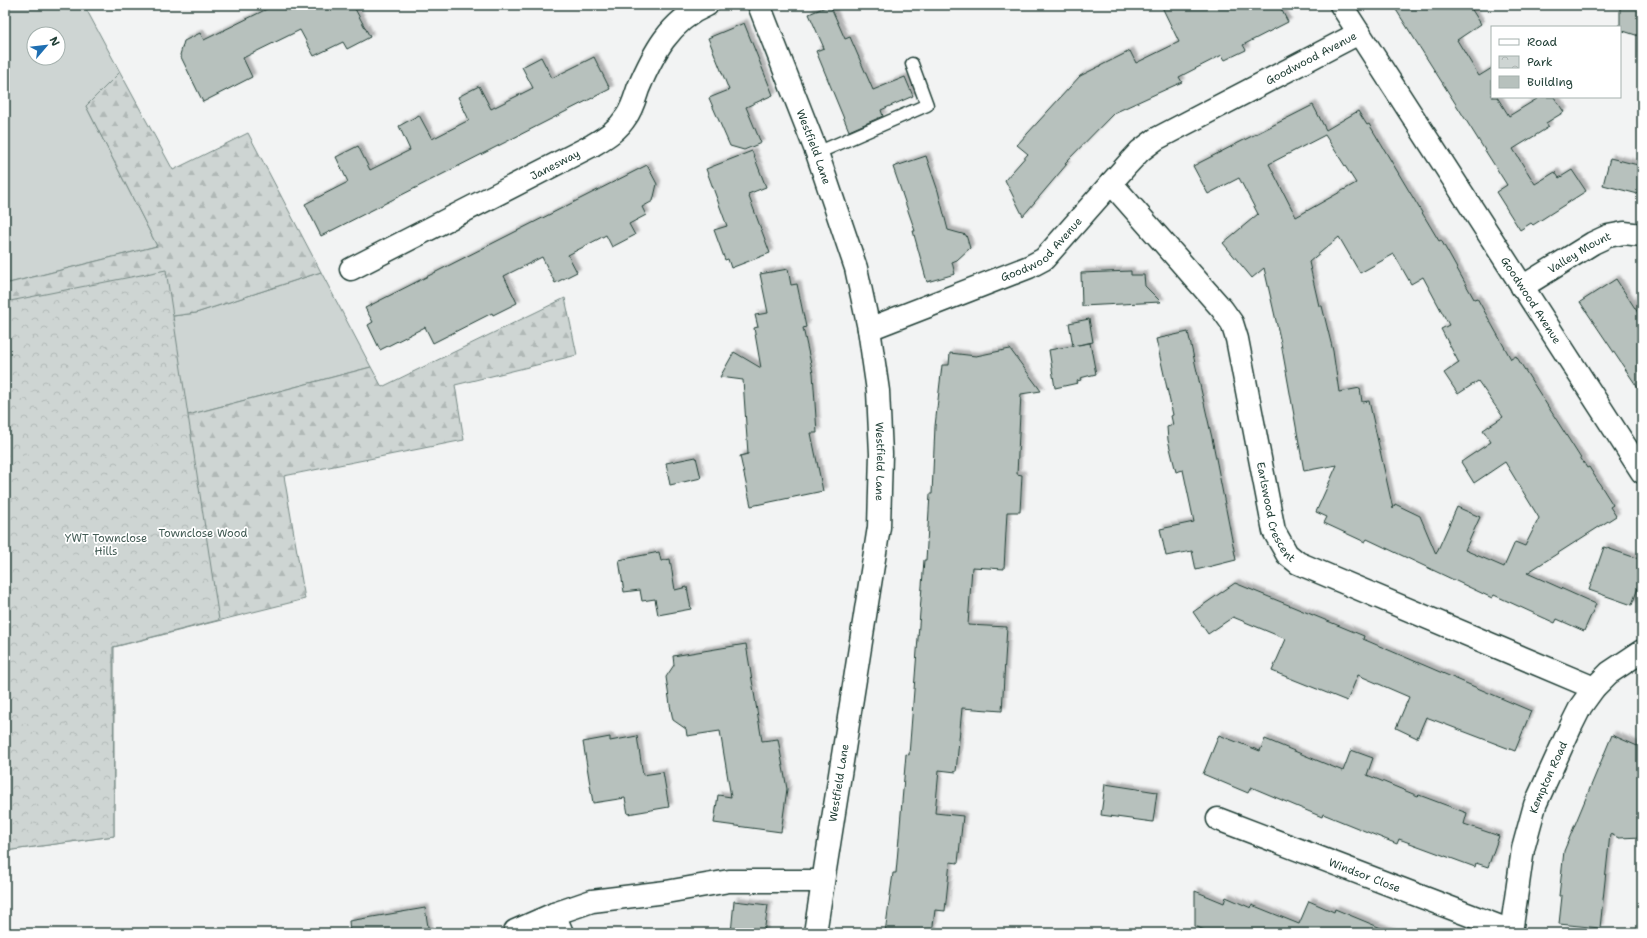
<svg xmlns="http://www.w3.org/2000/svg" width="1647" height="938" viewBox="0 0 1647 938" font-family="'Shantell Sans',sans-serif">
<style>
.green{fill:#ced5d3;stroke:#768984;fill-rule:evenodd}
.forest{fill:url(#forest-firs);stroke:#768984}
.park{fill:url(#park-crowns);stroke:#768984}
.building{fill:#b7c1bd;stroke:#1f3d34;fill-rule:evenodd;filter:url(#shadow)}
.lines{fill:none;stroke-linecap:round;stroke-linejoin:round}
.lane-casing{stroke:#1f3d34;stroke-width:15}
.street-casing{stroke:#1f3d34;stroke-width:25}
.lane{stroke:#fff;stroke-width:12}
.street{stroke:#fff;stroke-width:22}
.labels{text-anchor:middle;dominant-baseline:central;stroke-width:3.5;stroke-linejoin:round;paint-order:stroke}
.street-label{font-size:11px;fill:#1f3d34;stroke:#fff}
.park-label{font-size:11px;fill:#425b54;stroke:#fff}
</style>
<defs>
<pattern id="forest-firs" width="22" height="20" patternUnits="userSpaceOnUse"><rect width="22" height="20" fill="#ced5d3"/><path d="M5 1l3.5 6h-7zM16 11l3.5 6h-7z" fill="#b0b8b6"/></pattern>
<pattern id="park-crowns" width="20" height="18" patternUnits="userSpaceOnUse"><rect width="20" height="18" fill="#ced5d3"/><path d="M2 6a3 3 0 1 1 6 0M12 15a3 3 0 1 1 6 0" fill="none" stroke="#b0b8b6"/></pattern>
<filter id="shadow"><feDropShadow dx="3.5" dy="-3.5" stdDeviation="1" flood-color="#0004"/></filter>
</defs>
<rect width="100%" height="100%" fill="#f2f3f3"/>
<filter id="ink" filterUnits="userSpaceOnUse"><feTurbulence type="fractalNoise" baseFrequency=".025" numOctaves="2"/><feDisplacementMap in="SourceGraphic" scale="8" xChannelSelector="R" yChannelSelector="G"/><feConvolveMatrix kernelMatrix="1 2 1 2 8 2 1 2 1" color-interpolation-filters="sRGB"/></filter>
<g filter="url(#ink)">
<!-- green -->
<g class="green">
<path d="M5 5H84L120 72 86 106 157 246 5 284ZM34 34H58V58H34Z"/>
<path d="M321 272 371 367 150 425 5 338 196 313Z"/>
</g>
<!-- forest -->
<g class="forest">
<path d="M120 72 173 170 248 133 321 272 196 313 5 338V284L157 246 86 106Z"/>
<path d="M565 298 577 355 455 385 464 440 284 476 305 599 114 647V836L5 851 150 425 371 367 382 387Z"/>
</g>
<!-- park -->
<path class="park" d="M166 270 219 620 113 647 114 836 5 851V302Z"/>
<!-- building -->
<g class="building">
<path d="M275 5H353L370 37 347 49 343 42 314 56 300 30 243 58 252 77 203 102 180 55 184 41 200 33 204 40Z"/>
<path d="M830 5 845 39 850 37 873 90 905 77 913 96 881 110 883 116 849 131 816 51 824 48 809 14Z"/>
<path d="M1161 5H1279L1288 22 1243 45 1246 50 1225 60 1222 55 1179 77 1182 82 1114 113 1065 163 1067 164 1023 216 1005 180 1028 154 1017 145 1080 76 1130 51 1136 63 1179 42Z"/>
<path d="M1393 5H1469L1481 24 1457 40 1479 76 1492 68V97H1497L1509 116 1540 97H1554L1564 112 1546 123 1549 127 1513 149 1535 184 1555 172 1559 178 1572 170 1586 191 1533 225 1531 223 1520 230 1496 192 1507 185Z"/>
<path d="M1620 5H1642V37L1620 30Z"/>
<path d="M744 23 773 95 746 107 761 143 744 150 730 146 709 98 729 90 708 38Z"/>
<path d="M541 57 552 78 594 57 610 89 321 236 305 204 348 182 336 157 358 146 370 170 410 150 399 126 419 115 432 139 469 120 458 97 479 86 491 109 533 88 522 67Z"/>
<path d="M1313 105 1326 130 1358 111 1367 125 1369 124 1439 241 1441 240 1474 299 1477 298 1511 359 1516 356 1587 468 1589 467 1613 505 1610 507 1616 516 1527 573 1596 604 1584 631 1557 619 1555 623 1494 595 1492 598 1367 539 1365 542 1324 523 1327 517 1316 512 1337 465 1304 471 1281 343 1264 268 1252 278 1223 243 1258 214 1239 178 1208 194 1193 166ZM1325 135 1356 183 1296 217 1269 164ZM1339 237 1360 273 1394 254 1411 284 1423 277 1449 325 1441 329 1459 363 1444 373 1458 394 1478 381 1503 417 1483 430 1491 442 1461 462 1474 483 1505 462 1539 518 1525 546 1515 542 1504 567 1465 550 1480 517 1457 507 1436 554 1420 516 1395 504 1393 509 1369 401 1362 402 1360 388 1339 392 1333 351 1322 306H1319L1309 262Z"/>
<path d="M752 151 766 187 748 194 770 253 731 268 728 259 725 260 714 230 727 226 706 169Z"/>
<path d="M926 156 938 191 948 230 966 235 970 248 957 260 952 262 955 274 927 282 913 231H915L893 167Z"/>
<path d="M1610 158 1642 166V195L1603 185Z"/>
<path d="M647 165 657 184 653 201 642 207 646 215 629 224 635 235 612 247 606 235 568 255 577 272 555 283 542 257 504 276 517 303 493 315 492 313 433 343 425 327 380 350 368 325 373 322 365 308Z"/>
<path d="M788 269 791 285 797 284 806 327 803 328 813 373 817 433H811L823 491 751 506 740 456 748 454 743 380 720 377 734 352 761 368 754 328 758 327 755 315 768 313 760 274Z"/>
<path d="M1131 271V275H1144L1145 286 1161 302 1082 306 1081 273Z"/>
<path d="M1616 279 1642 319V394L1580 302Z"/>
<path d="M1089 319 1093 342 1073 346 1069 323Z"/>
<path d="M1188 332 1212 438 1236 560 1196 570 1192 551 1166 556 1160 529 1194 522 1183 470 1176 472 1168 440 1167 427 1173 425 1171 416 1173 415 1156 339Z"/>
<path d="M1090 343 1096 374 1080 378 1081 380 1077 381 1078 383 1055 388 1049 350Z"/>
<path d="M1010 349 1041 391 1021 394 1017 474 1022 475 1020 512H1007L1004 569 972 567 968 625 1007 627 1002 711 962 708 956 772 939 770 935 813 963 816 958 863 950 862 945 911 935 910 932 933H885L893 873H896L906 754 909 755 924 560H926L930 494H932L935 426 942 365H949L950 353 976 356Z"/>
<path d="M696 457 701 478 670 485 666 463Z"/>
<path d="M1604 547 1642 560V576L1632 605 1589 590Z"/>
<path d="M659 552 661 561 670 559 675 590 687 587 691 609 658 615 655 599 642 601 640 590 624 592 619 560Z"/>
<path d="M1235 583 1364 636 1363 639 1531 711 1515 751 1426 717 1417 738 1396 728 1409 697 1358 675 1347 701 1272 671 1286 639 1233 617 1208 634 1193 612Z"/>
<path d="M746 644 762 741 778 739 787 789 781 832 714 823 718 795 731 797 720 731 687 736 686 729 673 720 670 705 666 677 674 665 673 656Z"/>
<path d="M1219 735 1260 751 1265 739 1343 771 1351 750 1373 758 1367 775 1418 796 1419 795 1467 813 1464 824 1499 836 1488 867 1476 863 1475 867 1399 839 1397 844 1323 814 1322 817 1251 787 1248 793 1203 774Z"/>
<path d="M1612 735 1642 748V837L1619 838 1610 834 1600 928 1559 924 1562 896H1559L1564 851Z"/>
<path d="M637 736 643 775 663 772 669 807 628 814 625 798 593 803 583 742 610 737V741Z"/>
<path d="M1105 784 1157 792 1153 822 1101 815Z"/>
<path d="M1195 891 1224 903 1226 897 1251 908 1252 905 1299 924 1309 901 1334 912 1335 909 1393 933H1211L1195 926Z"/>
<path d="M734 901 768 905 764 933H731Z"/>
<path d="M425 908 429 933H350L349 921Z"/>
</g>
<g class="lines">
<!-- lane casing -->
<g class="lane-casing">
<path id="lane" d="M817 153 927 105 912 64"/>
</g>
<!-- street casing -->
<g class="street-casing">
<g id="street">
<path id="s1" d="M759 5 817 153 856 268 869 329 878 391 881 454 879 527 815 933"/>
<path d="M1341 5 1359 33"/>
<path id="s2" d="M1111 183 1222 309 1232 323 1237 339 1274 531 1287 554 1298 563 1594 688"/>
<path id="s3" d="M351 269 593 145C606 137 618 130 626 117 632 109 635 98 638 89 653 54 669 21 707 5"/>
<path id="s4" d="M1522 287 1593 243 1608 236 1624 233 1642 235"/>
<path id="s5" d="M869 329 1029 267 1044 259 1127 165 1140 151 1156 139 1359 33 1642 472"/>
<path id="s6" d="M1218 819 1511 931"/>
<path d="M554 914 562 933"/>
<path d="M515 931 554 914 592 901 666 892 729 881H823"/>
<path id="s7" d="M1511 933 1523 849 1535 805 1571 726 1581 706 1594 688 1609 673 1642 651"/>
</g>
</g>
<!-- lane -->
<use href="#lane" class="lane"/>
<!-- street -->
<use href="#street" class="street"/>
</g>
</g>
<g class="labels">
<!-- street labels -->
<g class="street-label">
<text stroke="none"><textPath href="#s5" startOffset="528">Goodwood Avenue</textPath></text>
<text stroke="none"><textPath href="#s1" startOffset="152">Westfield Lane</textPath></text>
<text stroke="none"><textPath href="#s3" startOffset="229">Janesway</textPath></text>
<text stroke="none"><textPath href="#s5" startOffset="192">Goodwood Avenue</textPath></text>
<text stroke="none"><textPath href="#s4" startOffset="67">Valley Mount</textPath></text>
<text stroke="none"><textPath href="#s5" startOffset="900">Goodwood Avenue</textPath></text>
<text stroke="none"><textPath href="#s1" startOffset="476">Westfield Lane</textPath></text>
<text stroke="none"><textPath href="#s2" startOffset="380">Earlswood Crescent</textPath></text>
<text stroke="none"><textPath href="#s7" startOffset="161">Kempton Road</textPath></text>
<text transform="translate(839 783) rotate(-81)">Westfield Lane</text>
<text stroke="none"><textPath href="#s6" startOffset="157">Windsor Close</textPath></text>
</g>
<!-- park labels -->
<g class="park-label">
<text x="203" y="533">Townclose Wood</text>
<text x="106" y="538">YWT Townclose<tspan x="106" dy="13">Hills</tspan></text>
</g>
</g>
<!-- margin -->
<rect width="1647" height="938" fill="none" stroke="#fff" stroke-width="20"/>
<rect x="10" y="10" width="1627" height="918" fill="none" stroke="#1f3d34" stroke-width="1.5" filter="url(#ink)"/>
<!-- legend -->
<rect x="1491" y="26" width="130" height="72" fill="#ffffff" stroke="#a5b1ae"/>
<rect x="1499" y="39" width="20" height="6" fill="#ffffff" stroke="#a5b1ae"/>
<text x="1527" y="46" font-size="12" fill="#1f3d34">Road</text>
<rect x="1499" y="56" width="20" height="12" fill="url(#park-crowns)" stroke="#a5b1ae"/>
<text x="1527" y="66" font-size="12" fill="#1f3d34">Park</text>
<rect x="1499" y="76" width="20" height="12" fill="#b7c1bd" stroke="#a5b1ae"/>
<text x="1527" y="86" font-size="12" fill="#1f3d34">Building</text>
<!-- north arrow -->
<g transform="translate(46 46) rotate(62)"><circle r="19" fill="#ffffff" stroke="#a5b1ae"/>
<path d="M0-3L7 15L0 10L-7 15Z" fill="#1f6fb2"/>
<text y="-6" font-size="11" font-weight="bold" text-anchor="middle" fill="#1f3d34">N</text>
</g>
</svg>
